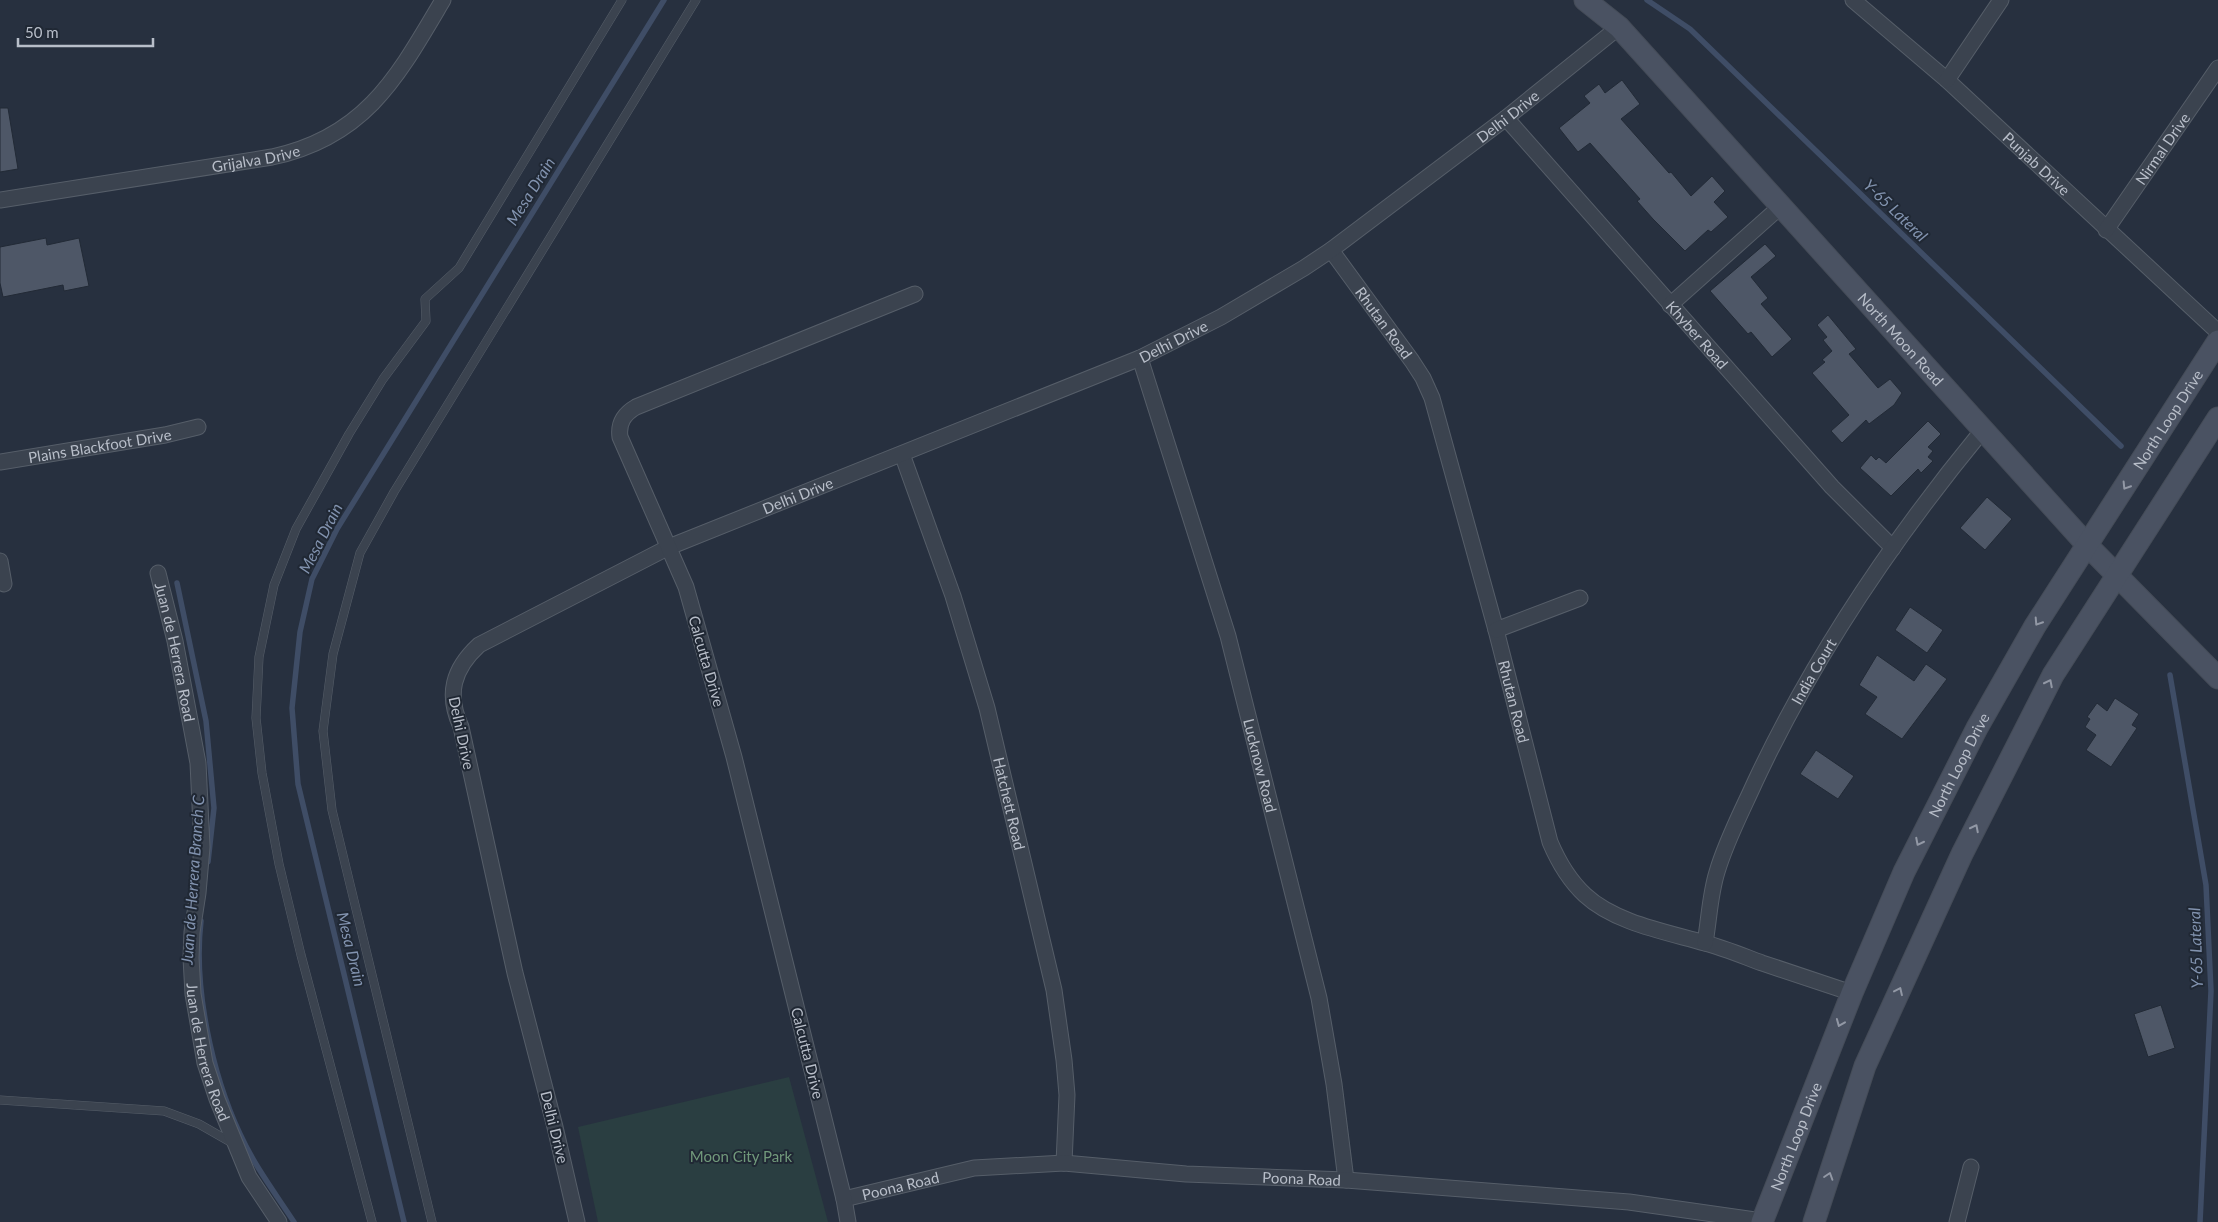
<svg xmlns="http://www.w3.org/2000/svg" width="2218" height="1222" viewBox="0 0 2218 1222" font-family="Lato,sans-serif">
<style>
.green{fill:#2a3e41}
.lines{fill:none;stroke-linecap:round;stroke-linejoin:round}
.stream{stroke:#3f4d66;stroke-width:5.5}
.building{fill:#4e5767;stroke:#222a36}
.lane-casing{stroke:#565e69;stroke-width:9}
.street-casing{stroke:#565e69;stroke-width:17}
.secondary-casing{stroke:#454c58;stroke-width:23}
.lane{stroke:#3b434f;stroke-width:8}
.street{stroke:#3b434f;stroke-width:15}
.secondary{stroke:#4a5262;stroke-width:21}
.oneway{stroke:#9298a5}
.labels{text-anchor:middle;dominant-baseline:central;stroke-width:4;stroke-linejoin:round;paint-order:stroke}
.street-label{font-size:15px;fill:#b8bec9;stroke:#202834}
.park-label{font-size:15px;fill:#71997b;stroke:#202834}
.water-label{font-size:16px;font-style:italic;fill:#8293af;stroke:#202834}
</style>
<rect width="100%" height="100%" fill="#27303f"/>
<!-- green -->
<path class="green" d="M789 1077 828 1222H598L578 1127Z"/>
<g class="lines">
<!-- stream -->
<g class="stream">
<path d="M1647 0 1690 29 2121 446"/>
<path d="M177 583 206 721 214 808 208 862"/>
<path d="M2170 675 2206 885 2211 991 2200 1222"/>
<path d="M201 921C193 987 212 1074 240 1134 254 1165 275 1193 294 1222"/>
<path d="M404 1222 298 784 292 708 300 632 312 579 337 529 664 0"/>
</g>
</g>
<!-- building -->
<g class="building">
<path d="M1622 80 1640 104 1621 119 1669 173 1671 172 1691 196 1712 176 1725 191 1714 202 1728 217 1711 232 1708 230 1685 251 1653 219 1637 201 1640 199 1590 143 1578 152 1559 128 1590 103 1584 96 1599 84 1605 93Z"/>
<path d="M0 108H8L18 169 0 172Z"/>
<path d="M46 238 47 245 79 238 89 286 64 291 63 285 3 297 0 283V247Z"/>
<path d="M1765 244 1776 256 1751 277 1768 298 1761 304 1792 339 1772 357 1751 332 1748 334 1710 291Z"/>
<path d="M1828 315 1856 349 1849 354 1878 388 1890 379 1902 393 1894 405 1869 424 1866 420 1842 443 1831 431 1849 415 1812 373 1825 362 1822 360 1832 351 1823 340 1827 337 1817 325Z"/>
<path d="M1928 421 1941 434 1928 447 1933 451 1928 457 1933 461 1921 473 1918 469 1891 496 1860 468 1871 455 1876 460 1879 457 1886 463Z"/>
<path d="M1987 497 2012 519 1985 550 1960 528Z"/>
<path d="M1910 607 1943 630 1927 653 1895 630Z"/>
<path d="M1877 655 1914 681 1926 664 1947 679 1902 739 1865 714 1877 697 1859 685Z"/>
<path d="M2115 698 2139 714 2132 725 2137 728 2111 767 2086 750 2096 735 2085 727 2090 719 2087 717 2097 703 2107 711Z"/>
<path d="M1816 750 1854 776 1838 799 1800 774Z"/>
<path d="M2161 1005 2175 1048 2148 1057 2134 1014Z"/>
</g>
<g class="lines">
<!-- lane casing -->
<g class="lane-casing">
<g id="lane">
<path d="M0 1100 164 1111 199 1124 234 1144"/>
<path d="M372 1222 301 955 279 864 262 773 256 718 259 657 274 585 296 529 349 434 383 379 426 321 425 299 459 268 622 0"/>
<path d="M432 1222 332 810 323 731 333 654 360 553 394 492 696 0"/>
</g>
</g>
<!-- street casing -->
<g class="street-casing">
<g id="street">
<path id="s1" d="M1853 0 1947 80 2218 332"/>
<path d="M1947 80 2001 0"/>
<path id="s2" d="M1506 118 1832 487 1893 548"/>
<path id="s3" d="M0 200 272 157C366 137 398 76 443 0"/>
<path id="s4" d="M2106 230 2218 68"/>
<path id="s5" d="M1331 250 1412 361 1423 378 1432 398 1496 630 1550 842C1558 861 1570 881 1585 895 1615 923 1667 932 1705 943 1724 948 1743 956 1762 963 1792 973 1822 983 1852 993"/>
<path d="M1670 305 1781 206"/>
<path id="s6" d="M1140 358 1228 636 1319 998 1334 1084 1346 1180"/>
<path id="s7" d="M902 454 953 596 987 708 1054 990 1064 1060 1067 1095 1064 1163"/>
<path id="s8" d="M0 462 165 435 198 427"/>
<path d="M0 561 4 584"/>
<path id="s9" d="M158 573 175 641 198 763 202 847 198 893 192 932 191 958 193 994 205 1063 217 1099 249 1177 279 1222"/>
<path d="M1496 630 1580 598"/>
<path id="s10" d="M1705 943C1709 920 1710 894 1717 872 1726 841 1742 811 1755 782 1814 656 1894 538 1982 431"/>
<path id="s11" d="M844 1199 974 1168 1064 1163 1186 1174 1346 1180 1629 1202 1762 1221"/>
<path id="s12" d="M577 1222 555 1127 515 973 461 727C446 694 453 669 479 645L669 547 1140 358 1221 317 1304 268 1331 250 1506 118 1619 27"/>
<path d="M848 1222 844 1199 734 757 686 587 620 437C618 423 624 414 636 407L915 294"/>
<path d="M1957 1222 1971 1167"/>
</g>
</g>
<!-- secondary casing -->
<g class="secondary-casing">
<g id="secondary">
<path id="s13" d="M1585 0 1619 27 2088 546 2218 678"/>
<path id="s14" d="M1762 1222 1852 993 1904 872 1977 728 2035 626 2218 341"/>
<path d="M1814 1222 1865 1066 1962 854 2053 675 2218 418"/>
</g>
</g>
<!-- lane -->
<use href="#lane" class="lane"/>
<!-- street -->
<use href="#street" class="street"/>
<!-- secondary -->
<use href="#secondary" class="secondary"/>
</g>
<!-- one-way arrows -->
<defs><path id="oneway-chevron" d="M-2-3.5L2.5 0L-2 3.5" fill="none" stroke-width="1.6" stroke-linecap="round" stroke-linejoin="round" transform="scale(1.25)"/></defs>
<g class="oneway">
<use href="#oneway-chevron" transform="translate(2126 486) rotate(122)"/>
<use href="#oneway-chevron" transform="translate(2038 622) rotate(123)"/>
<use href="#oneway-chevron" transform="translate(2049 683) rotate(-63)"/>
<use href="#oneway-chevron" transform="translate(1975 828) rotate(-63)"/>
<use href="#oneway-chevron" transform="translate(1919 842) rotate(117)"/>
<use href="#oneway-chevron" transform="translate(1899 991) rotate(-65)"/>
<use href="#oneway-chevron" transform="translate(1840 1023) rotate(112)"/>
<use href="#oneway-chevron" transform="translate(1829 1176) rotate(-72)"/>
</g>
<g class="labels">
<!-- street labels -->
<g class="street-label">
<text stroke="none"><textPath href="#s12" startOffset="1762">Delhi Drive</textPath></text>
<text stroke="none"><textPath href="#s4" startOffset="99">Nirmal Drive</textPath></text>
<text stroke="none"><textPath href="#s3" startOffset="259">Grijalva Drive</textPath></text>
<text stroke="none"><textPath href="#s1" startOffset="246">Punjab Drive</textPath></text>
<text stroke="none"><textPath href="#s5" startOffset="90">Rhutan Road</textPath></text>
<text stroke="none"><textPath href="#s2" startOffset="289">Khyber Road</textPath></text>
<text stroke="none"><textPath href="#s13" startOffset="464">North Moon Road</textPath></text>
<text stroke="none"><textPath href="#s12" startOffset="1358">Delhi Drive</textPath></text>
<text stroke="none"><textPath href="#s14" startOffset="902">North Loop Drive</textPath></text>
<text stroke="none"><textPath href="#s8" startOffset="101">Plains Blackfoot Drive</textPath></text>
<text stroke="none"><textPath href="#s12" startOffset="952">Delhi Drive</textPath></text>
<text stroke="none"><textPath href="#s9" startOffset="81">Juan de Herrera Road</textPath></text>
<text transform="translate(707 661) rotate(74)">Calcutta Drive</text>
<text stroke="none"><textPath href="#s10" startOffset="295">India Court</textPath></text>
<text stroke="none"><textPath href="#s5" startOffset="494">Rhutan Road</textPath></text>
<text transform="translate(462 733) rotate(78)">Delhi Drive</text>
<text stroke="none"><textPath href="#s6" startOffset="425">Lucknow Road</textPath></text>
<text stroke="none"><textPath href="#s14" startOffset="498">North Loop Drive</textPath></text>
<text stroke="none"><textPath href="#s7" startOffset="366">Hatchett Road</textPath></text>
<text stroke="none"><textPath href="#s9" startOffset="486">Juan de Herrera Road</textPath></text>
<text transform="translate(808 1053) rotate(76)">Calcutta Drive</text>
<text transform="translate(555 1127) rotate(76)">Delhi Drive</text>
<text stroke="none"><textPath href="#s14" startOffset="92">North Loop Drive</textPath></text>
<text stroke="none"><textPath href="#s11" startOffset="462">Poona Road</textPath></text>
<text stroke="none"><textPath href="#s11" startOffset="58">Poona Road</textPath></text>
</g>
<!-- park labels -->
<g class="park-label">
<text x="741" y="1156">Moon City Park</text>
</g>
<!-- water labels -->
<g class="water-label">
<text transform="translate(530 191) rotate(-58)">Mesa Drain</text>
<text transform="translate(1896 210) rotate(44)">Y-65 Lateral</text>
<text transform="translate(320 538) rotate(-63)">Mesa Drain</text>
<text transform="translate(192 880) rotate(-86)">Juan de Herrera Branch C</text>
<text transform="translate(2195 948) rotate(-92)">Y-65 Lateral</text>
<text transform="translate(352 949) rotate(76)">Mesa Drain</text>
</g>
</g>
<!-- scale -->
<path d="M18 38v8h135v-8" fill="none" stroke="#b8bec9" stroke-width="2.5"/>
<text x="25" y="38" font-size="15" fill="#b8bec9" stroke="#202834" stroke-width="4" paint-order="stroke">50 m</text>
</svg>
